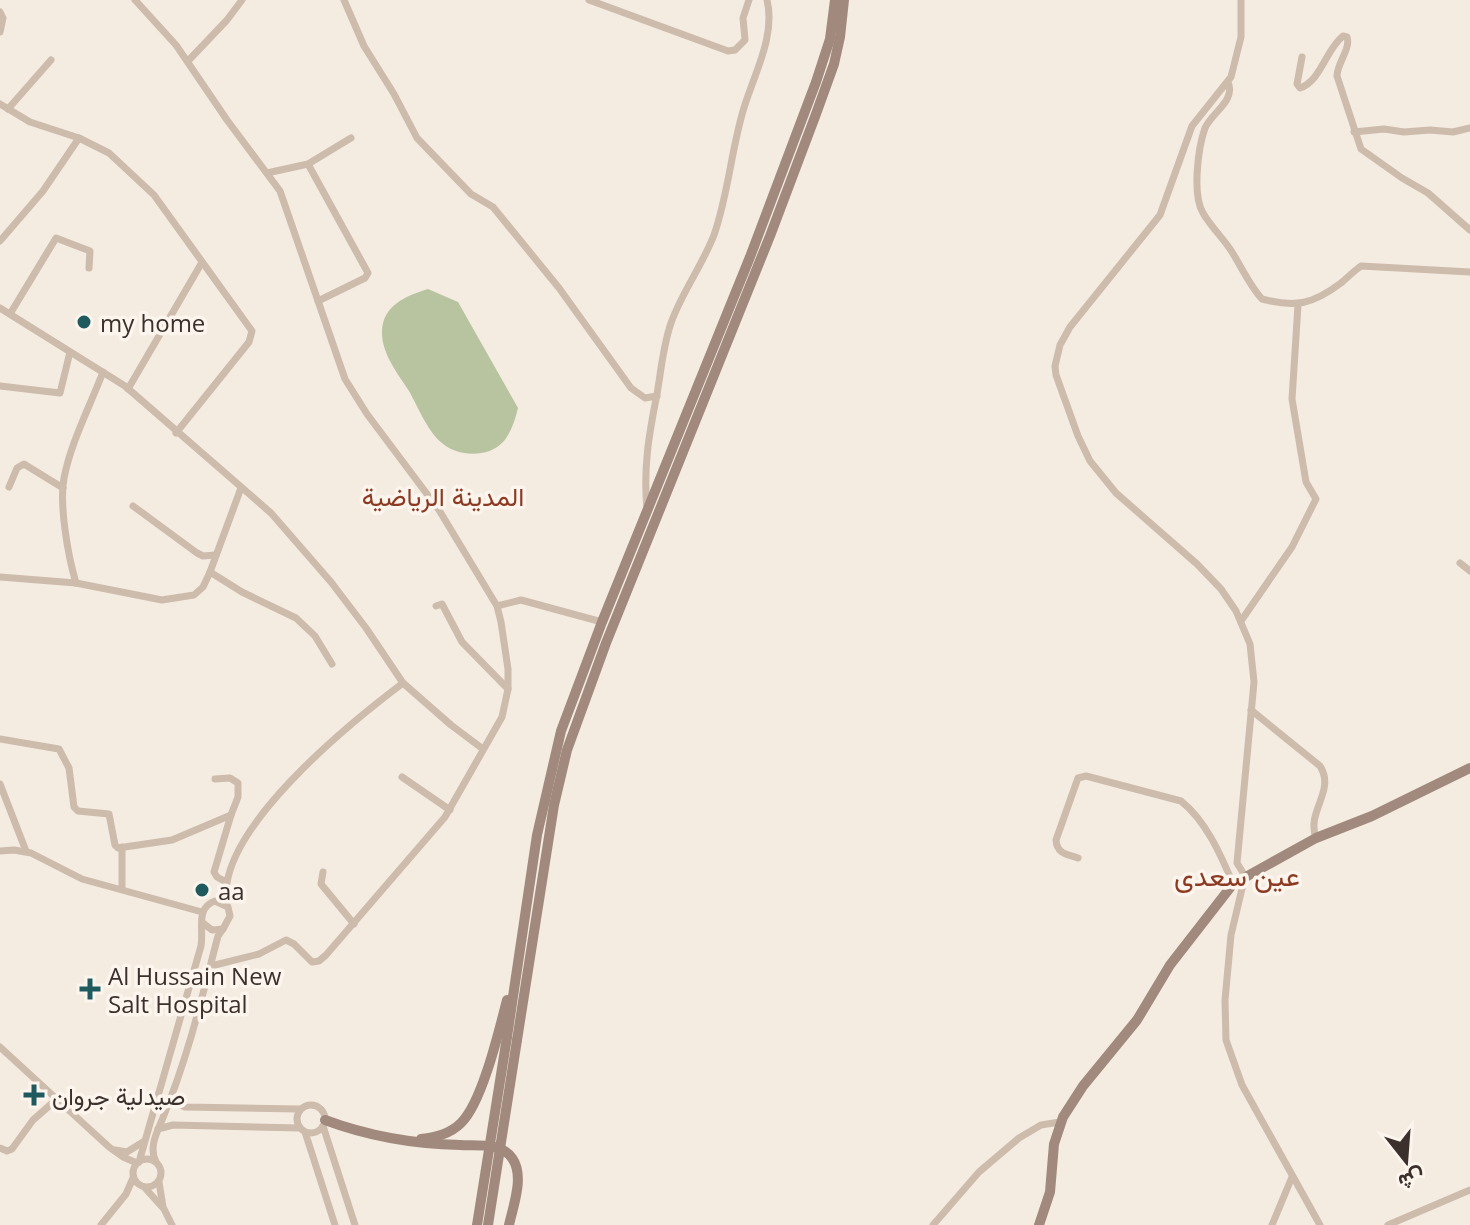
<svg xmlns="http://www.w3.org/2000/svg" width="1470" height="1225" viewBox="0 0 1470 1225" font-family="'Open Sans',Vazirmatn,sans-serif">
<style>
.pitch{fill:#b8c4a0}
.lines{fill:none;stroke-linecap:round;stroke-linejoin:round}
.street{stroke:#cdbbac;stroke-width:7}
.secondary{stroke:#a18a7d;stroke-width:10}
.secondary-bridge{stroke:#a18a7d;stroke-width:10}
.poi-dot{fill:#1f5a5e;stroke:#fbf5ee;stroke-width:3}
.labels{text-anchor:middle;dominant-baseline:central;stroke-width:7;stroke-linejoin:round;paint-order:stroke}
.poi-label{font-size:24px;fill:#3b302b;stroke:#fbf5ee;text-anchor:start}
.neighbourhood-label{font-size:26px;fill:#8c3b22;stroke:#fbf5ee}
.quarter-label{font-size:28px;fill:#8c3b22;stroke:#fbf5ee}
</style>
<rect width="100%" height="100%" fill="#f4ebe1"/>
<!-- pitch -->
<path class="pitch" d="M428 289 458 302 518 408C515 420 511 433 503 442 488 458 458 457 442 443 428 432 418 407 409 391 398 374 381 353 382 331 383 305 406 296 428 289Z"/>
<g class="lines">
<!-- street -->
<g class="street">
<path d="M135 0 176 45 227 120 280 191 345 379 367 414 439 510 497 606 501 622 508 669V689L502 717 445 817 326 955 319 961 312 962 294 944 286 940 259 954 211 966"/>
<path d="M344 0 364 46 394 94 417 138 471 194 493 207 559 288 631 388 645 398 657 396"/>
<path d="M589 0 728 51 735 50 745 40 743 18 749 0"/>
<path d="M1241 0V37L1231 77 1192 126 1160 215 1070 327 1060 345 1055 366 1056 375 1078 436 1090 461 1116 493 1197 564 1221 589 1236 611 1250 644 1254 682 1237 863 1245 876 1231 935 1225 1000 1226 1040 1242 1085 1320 1225"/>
<path d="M0 12 3 18 0 32"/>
<path d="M1302 57 1297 84 1300 88C1321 81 1326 49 1343 36L1347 37C1351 49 1337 63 1337 76L1361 149 1402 178 1428 193 1470 230"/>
<path d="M188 61 227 20 242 0"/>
<path d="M1228 82C1236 101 1212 112 1205 128 1198 148 1192 195 1203 213 1211 227 1224 239 1232 252 1242 268 1250 286 1262 299 1296 308 1313 304 1341 283 1348 277 1354 271 1361 266L1470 272"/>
<path d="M0 104 30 122 79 138 43 191 0 241"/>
<path d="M8 109 51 60"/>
<path d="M1354 132 1384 129 1404 132 1430 130 1453 132 1470 128"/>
<path d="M79 138 109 153 154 195 252 331 249 342 176 433"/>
<path d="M308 164 368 273 365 278 318 301"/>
<path d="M267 173 308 164 351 138"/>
<path d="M0 308 125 386 271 513 331 582 366 628 403 683 451 725 483 749"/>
<path d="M10 314 56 238 90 251 89 268"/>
<path d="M0 386 60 393 70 352"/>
<path d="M128 389 201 264"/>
<path d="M9 487 17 468 24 464 63 488"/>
<path d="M133 506 197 553 203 556 216 555"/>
<path d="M647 509C643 468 649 434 657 394 661 371 663 346 671 323 682 292 702 266 714 235 728 195 731 152 743 111 753 76 776 37 767 0"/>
<path d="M1460 563 1470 571"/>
<path d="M210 572 242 592 296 618 315 636 332 664"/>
<path d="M0 577 76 583C68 556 59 505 64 478 71 442 90 406 103 372"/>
<path d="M76 583 162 600 194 595 203 587 210 572 241 488"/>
<path d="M436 606 442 604 462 642 508 689"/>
<path d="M497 606 521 600 602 622"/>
<path d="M1241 621 1292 547 1316 499 1306 482 1292 399 1298 305"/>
<path d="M1251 710 1320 766C1336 791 1306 811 1316 838"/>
<path d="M0 739 59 749 69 768 74 807 78 811 109 814 115 845 118 848 172 840 231 815 214 872 217 877 226 882"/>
<path d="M402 777 450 810"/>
<path d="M215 779 230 778 238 783V797L231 815"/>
<path d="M0 784 26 851"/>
<path d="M122 847V888"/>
<path d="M0 851 14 850 31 853 82 879 202 912"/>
<path d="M1078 858C1067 854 1057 854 1056 840L1078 778 1086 776 1181 801C1206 821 1221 855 1233 884"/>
<path d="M323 872 321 884 354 924"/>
<path d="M227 905C213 833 350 723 403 683"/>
<path d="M0 1047 109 1147 123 1157 137 1163"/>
<path d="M173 1095 177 1103 185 1107 300 1109"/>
<circle cx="311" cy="1119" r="14"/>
<path d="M323 1126 355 1225"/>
<path d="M158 1129 173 1125 300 1128"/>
<path d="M305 1132 335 1225"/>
<path d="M0 1148 7 1151 12 1149 33 1120 57 1099"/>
<path d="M115 1150 127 1152 143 1142"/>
<circle cx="147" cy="1173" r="14"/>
<path d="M139 1162 201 946C204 929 195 908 215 901L228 907 230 916 223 929 212 930 203 923"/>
<path d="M156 1162C148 1146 158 1131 164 1115 188 1057 202 997 218 936L223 929"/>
<path d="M159 1182 163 1207"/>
<path d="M145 1188 164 1209 172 1225"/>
<path d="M101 1225 126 1194 133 1178"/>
<path d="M933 1225 979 1172 1019 1138 1041 1125 1060 1122"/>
<path d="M1272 1225 1292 1177"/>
<path d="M1388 1225 1470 1190"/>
</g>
<!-- secondary -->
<g class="secondary">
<path d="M507 1037 537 835 561 731 602 622 750 257 816 82 830 39 835 0"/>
<path d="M517 1040 554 805 567 750 606 643 770 236 816 114 834 64 840 37 844 0"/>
<path d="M325 1120C368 1136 414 1144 460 1145 477 1146 501 1142 512 1158 525 1176 513 1206 509 1225"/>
<path d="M421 1139C436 1137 450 1134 461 1123 482 1103 499 1031 507 1000"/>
<path d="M1039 1225 1050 1192 1054 1144 1063 1117 1083 1086 1137 1020 1170 965 1233 884 1316 838 1372 816 1470 768"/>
</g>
<!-- secondary-bridge -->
<g class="secondary-bridge">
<path d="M477 1225 507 1037"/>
<path d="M488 1225 517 1040"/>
</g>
</g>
<!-- markers -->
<g class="poi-dot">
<circle cx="84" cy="322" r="8"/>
<circle cx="202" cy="890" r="8"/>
<path d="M86 977h8v8h8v8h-8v8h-8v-8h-8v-8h8z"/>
<path d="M30 1083h8v8h8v8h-8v8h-8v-8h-8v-8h8z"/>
</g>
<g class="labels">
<!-- poi labels -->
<g class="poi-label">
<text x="100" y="322">my home</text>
<text x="218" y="890">aa</text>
<text x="108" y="975">Al Hussain New<tspan x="108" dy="28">Salt Hospital</tspan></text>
<text x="52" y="1095">صيدلية جروان</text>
</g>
<!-- neighbourhood labels -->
<g class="neighbourhood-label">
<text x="443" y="496">المدينة الرياضية</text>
</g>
<!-- quarter labels -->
<g class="quarter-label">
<text x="1237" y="875">عين سعدى</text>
</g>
</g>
<!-- north arrow -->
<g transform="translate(1406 1161) rotate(163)" stroke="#fbf5ee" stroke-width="6" paint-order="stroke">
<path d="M0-6L14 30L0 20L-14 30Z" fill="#3b302b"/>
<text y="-12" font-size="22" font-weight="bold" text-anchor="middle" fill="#3b302b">ش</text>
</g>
</svg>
